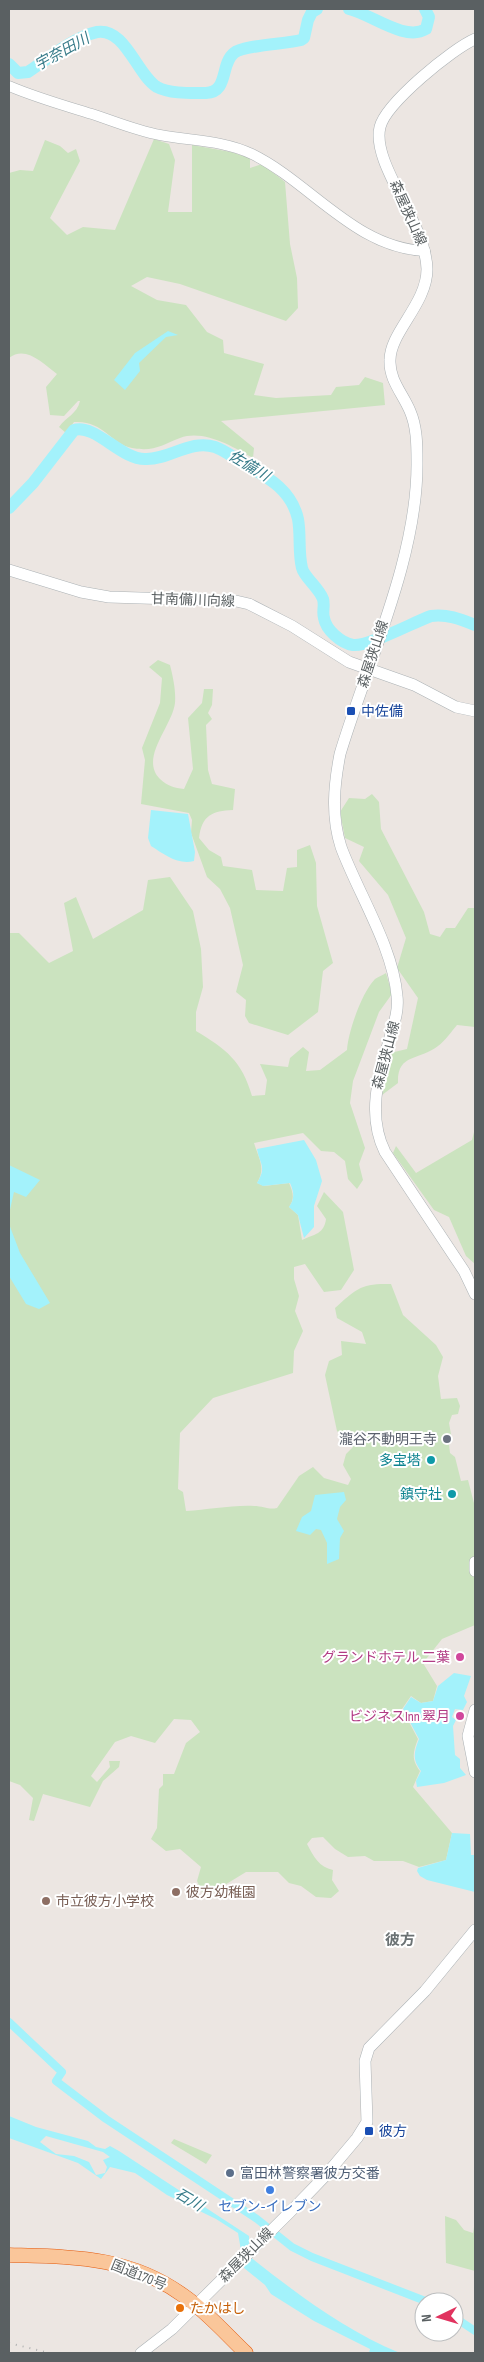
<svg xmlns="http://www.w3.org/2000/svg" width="484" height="2362" viewBox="0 0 484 2362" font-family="'Sofia Sans Condensed','Noto Sans JP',sans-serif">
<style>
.green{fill:#cbe3bf}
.water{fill:#a3f2fb;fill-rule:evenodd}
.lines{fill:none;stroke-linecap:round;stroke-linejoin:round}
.canal{stroke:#a3f2fb;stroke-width:8}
.river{stroke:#a3f2fb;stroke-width:12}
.tertiary-casing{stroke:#adb2b4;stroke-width:11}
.secondary-casing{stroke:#acb2b5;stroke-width:12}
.trunk-casing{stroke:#e4580a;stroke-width:15}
.tertiary{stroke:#fff;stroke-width:10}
.secondary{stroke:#fff;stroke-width:11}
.trunk{stroke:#fac69a;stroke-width:14}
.rail{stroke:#afb0b0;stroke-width:2;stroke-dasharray:1 6;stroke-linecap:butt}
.transit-dot{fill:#1a4fb4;stroke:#fff;stroke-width:2}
.worship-dot{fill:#6b7280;stroke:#fff;stroke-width:2}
.culture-dot{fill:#0f9aa8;stroke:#fff;stroke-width:2}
.hotel-dot{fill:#d1479c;stroke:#fff;stroke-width:2}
.education-dot{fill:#8d6e63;stroke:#fff;stroke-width:2}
.service-dot{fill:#5c6f8a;stroke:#fff;stroke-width:2}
.shop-dot{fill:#3f7fe0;stroke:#fff;stroke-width:2}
.food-dot{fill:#e8710a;stroke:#fff;stroke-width:2}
.labels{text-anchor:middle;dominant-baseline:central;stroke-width:4;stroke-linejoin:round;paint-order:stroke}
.street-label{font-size:14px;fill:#5a6062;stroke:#fff}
.transit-label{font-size:14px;fill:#164399;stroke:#fff;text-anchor:start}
.worship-label{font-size:14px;fill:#5b616d;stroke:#fff;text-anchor:end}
.culture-label{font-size:14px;fill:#0d838f;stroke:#fff;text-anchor:end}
.hotel-label{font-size:14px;fill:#b23c85;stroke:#fff;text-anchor:end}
.education-label{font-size:14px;fill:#785e54;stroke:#fff;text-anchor:start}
.service-label{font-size:14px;fill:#4e5e75;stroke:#fff;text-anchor:start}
.shop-label{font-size:14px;fill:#366cbe;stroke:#fff}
.food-label{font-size:14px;fill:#c56008;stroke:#fff;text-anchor:start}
.water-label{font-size:15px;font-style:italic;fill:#377b89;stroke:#fff}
.neighbourhood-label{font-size:15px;font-weight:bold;fill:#6b7274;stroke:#fff}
</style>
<rect width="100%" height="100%" fill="#ece6e2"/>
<!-- green -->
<g class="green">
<path d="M154 139 169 144 175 160 168 212H192V145L231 152 250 158V168L262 164 285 182 290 244 297 278 298 308 286 321 180 284 147 277 131 286 157 300 186 305 207 332 223 340 224 353 264 364 254 395 276 398 331 395 336 387 359 385 365 377 383 383 385 405 221 421 254 448 253 458C233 447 204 429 180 438 162 445 154 452 132 448 110 443 103 420 74 422L66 433 59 427C66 417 77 414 80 401H78L64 416 50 415 46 387 57 374C43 364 26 345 9 358V173L20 170 33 171 45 140 60 146 68 153 76 149 80 161 50 218 67 235 83 227 115 230Z"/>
<path d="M158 660 170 665C173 677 176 691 175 703 172 727 139 758 160 779 168 786 174 788 184 789L193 769 188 718 202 703 204 689H213L212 705 208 713 212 719 206 725 208 770 212 784 235 789 233 810C212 811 202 815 199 838L209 850 221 857 223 866 252 870 256 890 283 891 287 868 297 867V850L310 845 316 863 317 906 333 963 323 971 318 1012 288 1035 249 1023 245 1016 246 1000 236 992 243 965 230 908 220 889 207 877 191 833 192 820 189 813 141 804 145 760 142 748 160 703 162 678 149 667Z"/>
<path d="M372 794 379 802 381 829 424 912 430 934 440 937 446 928H455L468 908H475V1027L457 1025C451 1032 445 1041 438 1046 419 1061 397 1053 398 1083L382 1095 390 1053 407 1049 418 998 397 968 406 938 388 895 359 861 364 847 345 838 340 812 349 798 365 799Z"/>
<path d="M170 877 193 911 201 949 203 987 196 1012V1031C226 1049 242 1061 252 1096L265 1095 267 1080 260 1064 288 1067 290 1058 303 1047 309 1052 306 1071 320 1070 347 1050C348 1032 362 992 375 979 378 977 383 975 386 973L392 994 379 1012 353 1081 350 1103 365 1148 359 1164 363 1180 357 1189 348 1179 345 1161 334 1152 321 1151 303 1133 254 1143C259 1159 266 1168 257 1183L264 1186 289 1183C293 1192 295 1199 289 1207L298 1215 302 1240C315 1234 324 1234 326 1219L317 1206 324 1192 343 1212 354 1270 341 1290 324 1292 305 1264 294 1267V1279L299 1296 295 1311 303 1331 294 1351 293 1373 213 1398 180 1433 178 1489 183 1492 186 1511C208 1510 231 1505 254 1506 263 1506 269 1510 277 1508L299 1476 313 1467 324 1478 348 1485 351 1479 343 1465 346 1454 353 1447 337 1431 325 1375 329 1361 342 1355 341 1341 366 1344 362 1332 337 1318 335 1308C356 1289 361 1283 391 1284L403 1315 436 1345 443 1357 438 1376 441 1399 457 1398 460 1406 458 1414 452 1415 449 1423 452 1440 449 1445 450 1453 455 1457 461 1481 468 1480 475 1507V1625L442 1639 423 1663 437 1686 433 1701 421 1703 411 1696 402 1709 418 1739C413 1752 411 1759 420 1771L413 1787 452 1833 446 1860 419 1867 403 1861H374L365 1856 348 1857 335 1849 323 1837 312 1838 307 1844C314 1857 319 1867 333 1870L332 1880 339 1891 331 1898 316 1897 301 1886 289 1883 278 1872H246L210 1894 202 1892 197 1881 201 1867 180 1849 166 1851 151 1839 157 1828 159 1789 163 1785V1774H174L186 1743 200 1732 191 1720 174 1719 155 1743 131 1736 115 1742 91 1776 97 1782 110 1767 109 1761H120L119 1767 103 1781 90 1807 43 1794 34 1821 29 1820 33 1798 20 1785 9 1781V933H19L49 963 73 951 64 903 76 897 93 939 143 910 148 880Z"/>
<path d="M475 1128V1264L466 1256 449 1217 434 1210 393 1153 396 1146 416 1173 472 1140Z"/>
<path d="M174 2139 212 2155 206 2164 171 2143Z"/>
<path d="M445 2216 456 2220 464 2230 473 2233 475 2221V2271L446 2263Z"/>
</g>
<!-- water -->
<g class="water">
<path d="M168 331 178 335 166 337 139 363 140 371 125 390 114 380 135 353Z"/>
<path d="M151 810 188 814 195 852 194 861C178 865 165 855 151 846L148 838Z"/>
<path d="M304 1140 316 1160 322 1181 314 1206V1227L304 1238 298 1215 289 1207C295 1199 294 1192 290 1183L263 1186 257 1183C267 1167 260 1165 257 1149Z"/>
<path d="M9 1165 40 1180 26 1197 14 1192 9 1214Z"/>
<path d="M9 1224 20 1253 50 1303 39 1309 26 1304 9 1276Z"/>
<path d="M344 1492 346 1500 340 1507 337 1519 344 1531 340 1538 339 1559 327 1564V1543L321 1530 316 1529 310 1535 296 1531 302 1517 311 1511 315 1495Z"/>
<path d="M454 1673 471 1676 464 1696 467 1702 463 1710 455 1709 452 1717 456 1720 453 1726 455 1755 460 1759V1768L466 1775 444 1783 417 1787 416 1781 421 1771C412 1759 414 1752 419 1739L403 1709 411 1697 421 1703 433 1701 438 1686Z"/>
<path d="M452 1833 470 1834 471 1855H475V1892L427 1880 420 1876 417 1871 418 1868 446 1860Z"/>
<path d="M9 2116 36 2127 88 2141 96 2147 105 2149 110 2146 119 2151 249 2236V2256C296 2293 344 2330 400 2353H369L370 2349 314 2321 271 2294 265 2285 244 2268 238 2233 216 2219 167 2195 135 2173 110 2167 101 2179 78 2163 9 2138ZM46 2136 103 2152 110 2157 103 2160 107 2167 105 2173 96 2175 89 2162 74 2156 56 2154 40 2142Z"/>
</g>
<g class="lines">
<!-- canal -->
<g class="canal">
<path d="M9 2022 62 2072 56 2081 106 2119 257 2219 292 2247 312 2257 428 2302"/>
<path d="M454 2317 475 2331"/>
</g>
<!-- river -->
<g class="river">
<path d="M349 9C371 14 405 42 426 29L429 17 425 9"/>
<path d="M9 64 18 73 28 72C46 60 76 36 97 32 125 27 137 75 157 87 170 94 191 93 206 93 229 92 220 64 234 53 243 45 287 44 301 40L304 38 308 20 312 12 317 9"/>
<path d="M9 508 33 483 74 430C96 424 120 459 145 459 170 460 190 439 215 447 224 450 233 457 241 462 265 476 291 488 298 519 301 535 298 552 302 568 304 577 319 588 323 599 325 605 322 612 324 618 326 630 341 643 353 645 368 647 414 622 431 616 448 614 460 619 475 625"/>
</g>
<!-- tertiary casing -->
<g class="tertiary-casing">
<path id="tertiary" d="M9 86C37 98 66 106 95 115 116 122 138 131 160 135 191 141 223 140 252 154 311 183 355 248 425 251"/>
</g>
<!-- secondary casing -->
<g class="secondary-casing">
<g id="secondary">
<path d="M475 39C452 49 386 103 380 127 371 164 426 223 427 269 427 304 390 332 390 360 389 380 403 394 410 411 417 427 417 445 417 462 418 557 367 664 340 754 334 785 331 816 341 847 358 893 393 947 397 996 399 1012 393 1026 389 1041 378 1077 367 1116 385 1152L464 1271 475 1294"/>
<path d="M9 570 81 592 109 597 236 601 249 604 292 626 349 662 414 685 456 707 475 711"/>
<path d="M475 1562V1571"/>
<path d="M475 1710 468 1736 475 1772"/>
<path d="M141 2353 172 2329 296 2206 325 2176 357 2138 367 2122 365 2061 369 2048 425 1991 475 1930"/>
</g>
</g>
<!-- trunk casing -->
<g class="trunk-casing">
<path id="trunk" d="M9 2255C74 2257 129 2256 184 2296 207 2312 226 2334 246 2353"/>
</g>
<!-- tertiary -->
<use href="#tertiary" class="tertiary"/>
<!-- secondary -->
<use href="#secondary" class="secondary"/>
<!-- trunk -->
<use href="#trunk" class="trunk"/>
<!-- rail -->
<path class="rail" d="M9 2343 49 2353"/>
</g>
<!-- markers -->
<g class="transit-dot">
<rect x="346" y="706" width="10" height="10" rx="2.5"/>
<rect x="364" y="2126" width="10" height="10" rx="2.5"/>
</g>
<circle class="worship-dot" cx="447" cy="1439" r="5"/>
<g class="culture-dot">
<circle cx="431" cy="1460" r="5"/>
<circle cx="452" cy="1494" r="5"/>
</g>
<g class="hotel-dot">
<circle cx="460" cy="1657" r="5"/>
<circle cx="460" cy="1716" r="5"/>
</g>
<g class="education-dot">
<circle cx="176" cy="1892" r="5"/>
<circle cx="46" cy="1901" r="5"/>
</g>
<circle class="service-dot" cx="230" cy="2173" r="5"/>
<circle class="shop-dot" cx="270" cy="2190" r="5"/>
<circle class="food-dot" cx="180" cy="2308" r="5"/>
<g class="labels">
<!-- street labels -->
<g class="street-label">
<text transform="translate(408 213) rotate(66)">森屋狭山線</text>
<text transform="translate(193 600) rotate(2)">甘南備川向線</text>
<text transform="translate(373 654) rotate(-72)">森屋狭山線</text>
<text transform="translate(386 1055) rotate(-75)">森屋狭山線</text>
<text transform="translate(246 2255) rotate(-45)">森屋狭山線</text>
<text transform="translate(139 2275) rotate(22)">国道170号</text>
</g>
<!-- transit labels -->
<g class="transit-label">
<text x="361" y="711">中佐備</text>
<text x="379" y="2131">彼方</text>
</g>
<!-- worship labels -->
<g class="worship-label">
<text x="437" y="1439">瀧谷不動明王寺</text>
</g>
<!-- culture labels -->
<g class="culture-label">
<text x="421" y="1460">多宝塔</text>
<text x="442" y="1494">鎮守社</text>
</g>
<!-- hotel labels -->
<g class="hotel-label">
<text x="450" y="1657">グランドホテル 二葉</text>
<text x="450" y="1716">ビジネスInn 翠月</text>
</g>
<!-- education labels -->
<g class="education-label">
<text x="186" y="1892">彼方幼稚園</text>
<text x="56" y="1901">市立彼方小学校</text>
</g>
<!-- service labels -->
<g class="service-label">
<text x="240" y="2173">富田林警察署彼方交番</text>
</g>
<!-- shop labels -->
<g class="shop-label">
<text x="270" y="2206">セブン-イレブン</text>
</g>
<!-- food labels -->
<g class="food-label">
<text x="190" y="2308">たかはし</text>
</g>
<!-- water labels -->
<g class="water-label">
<text transform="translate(62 52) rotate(-29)">宇奈田川</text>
<text transform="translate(249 466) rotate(31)">佐備川</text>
<text transform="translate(189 2200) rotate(31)">石川</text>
</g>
<!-- neighbourhood labels -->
<g class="neighbourhood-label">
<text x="400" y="1940">彼方</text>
</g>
</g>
<!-- border -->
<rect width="484" height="2362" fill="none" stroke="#5a6062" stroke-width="20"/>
<!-- north arrow -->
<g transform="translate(439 2317) rotate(265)"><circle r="24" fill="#ffffff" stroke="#bdbfc0"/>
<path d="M0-4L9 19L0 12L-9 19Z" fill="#e1335f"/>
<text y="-8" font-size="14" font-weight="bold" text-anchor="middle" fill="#5a6062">N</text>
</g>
</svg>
